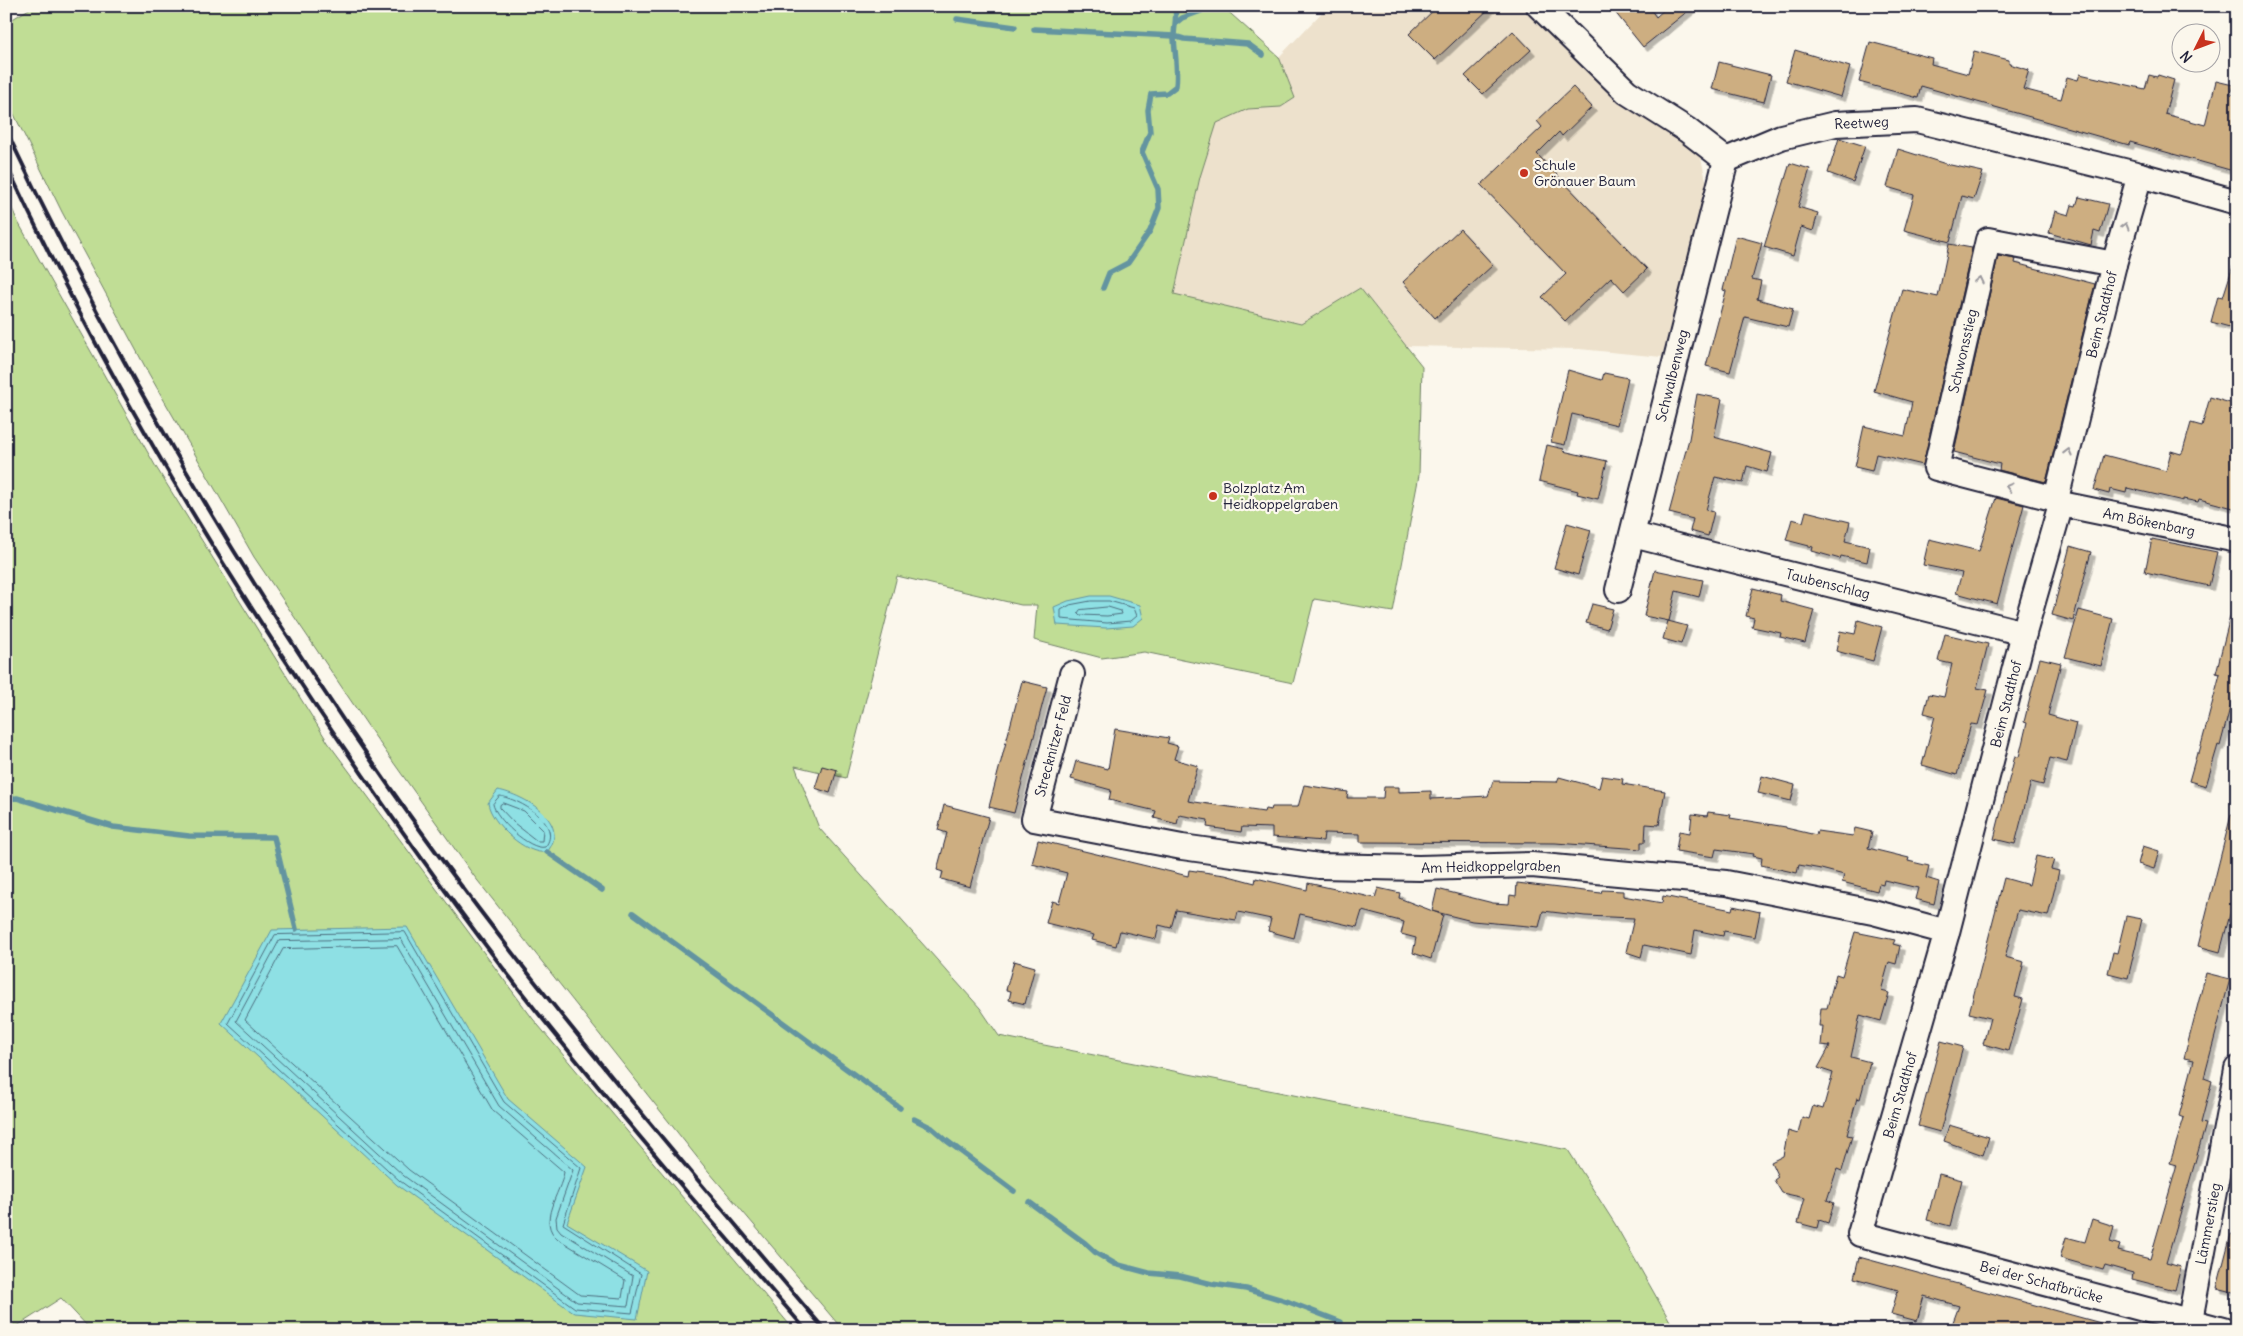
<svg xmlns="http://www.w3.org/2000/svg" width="2243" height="1336" viewBox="0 0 2243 1336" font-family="Delius,sans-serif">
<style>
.built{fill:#ede1cc}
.green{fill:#c0dd95;stroke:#718068}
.water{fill:#8ee0e4;stroke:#6394a0}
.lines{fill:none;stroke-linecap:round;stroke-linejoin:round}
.shore{stroke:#4d6e7f;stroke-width:1}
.stream{stroke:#6394a0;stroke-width:5.5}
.building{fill:#cdae81;stroke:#22223b;filter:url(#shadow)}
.street-casing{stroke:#22223b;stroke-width:28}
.street{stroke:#fbf7ec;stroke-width:24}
.rail{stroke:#22223b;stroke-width:4}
.oneway{stroke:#99979c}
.poi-dot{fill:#c8321e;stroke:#fbf7ec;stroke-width:2}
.labels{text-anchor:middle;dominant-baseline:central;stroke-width:4.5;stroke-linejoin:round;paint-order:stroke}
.street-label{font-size:14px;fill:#22223b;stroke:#fbf7ec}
.poi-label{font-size:14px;fill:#22223b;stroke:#fbf7ec;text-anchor:start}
</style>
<defs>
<filter id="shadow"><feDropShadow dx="4.5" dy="4.5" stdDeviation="0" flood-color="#0004"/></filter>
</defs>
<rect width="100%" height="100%" fill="#fbf7ec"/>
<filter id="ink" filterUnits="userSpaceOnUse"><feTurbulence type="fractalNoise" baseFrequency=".02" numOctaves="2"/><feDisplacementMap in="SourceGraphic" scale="10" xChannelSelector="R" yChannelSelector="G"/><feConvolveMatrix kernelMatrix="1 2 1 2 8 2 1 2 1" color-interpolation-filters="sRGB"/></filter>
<g filter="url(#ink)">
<!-- built -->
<path class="built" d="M1328 6H1527L1563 40 1627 105 1700 154 1707 184 1662 357 1579 349 1406 346 1360 288 1302 324 1174 295 1200 177 1217 123 1248 109 1281 107 1295 98 1279 57Z"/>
<!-- green -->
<g class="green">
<path d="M34 6H1222L1279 57 1295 98 1281 107 1248 109 1217 123 1200 177 1174 294 1301 324 1360 288 1422 366 1419 475 1393 612 1314 599 1293 683 1144 652 1102 658 1034 640 1037 605H1021L897 576 846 778 795 766 819 828 980 1008 999 1036 1568 1150 1615 1224 1675 1330H843L704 1166 474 876 374 735 254 557 149 374 62 212 6 98V23Z"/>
<path d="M6 195 18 222 156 467 329 744 533 1019 794 1330H91L61 1298 11 1330H6Z"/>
</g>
<!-- water -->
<g class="water">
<path d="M1091 596H1109L1140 605 1143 618 1133 626 1106 628 1057 625 1054 607 1068 601Z"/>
<path d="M498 790C524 795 572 822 547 852 526 856 491 823 488 803Z"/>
<path d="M407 927 508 1099 587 1167 567 1223 647 1271 637 1319 574 1313 397 1185 221 1023 272 930Z"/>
</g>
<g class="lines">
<!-- shore -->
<g class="shore">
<path d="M1091 601H1109L1134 608 1137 616 1131 621 1107 623 1061 619V610L1070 605Z"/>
<path d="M1108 607 1121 611 1122 614 1107 616 1080 615 1078 613 1080 610Z"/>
<path d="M500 796C519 799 564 824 545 847 530 851 495 818 493 804Z"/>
<path d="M503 803 524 811 543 830 542 841H537L514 823 500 808V805Z"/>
<path d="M405 932 504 1102 581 1168 563 1224 641 1274 632 1313 575 1308 400 1181 228 1023 275 935Z"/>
<path d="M401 939 499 1106 573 1170 556 1218 557 1227 561 1232 633 1276 628 1306 577 1302 404 1176 236 1021 279 941Z"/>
<path d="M397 946 493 1111 564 1172C561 1193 536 1222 558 1239L625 1280 622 1298 580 1295 409 1170 245 1020 283 949Z"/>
</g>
<!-- stream -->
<g class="stream">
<path d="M957 19 1015 27"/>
<path d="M1176 23 1182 18 1201 11 1198 6"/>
<path d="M1034 29 1174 36 1184 39 1248 44 1263 55"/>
<path d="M1103 288 1109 273 1128 263 1150 231 1159 208 1158 189 1142 152 1150 132 1148 110 1151 94 1167 93 1176 86C1178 70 1175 54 1174 38 1174 27 1177 18 1175 6"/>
<path d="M6 799 17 798 113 827 189 836 274 837 296 929"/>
<path d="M547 852 602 890"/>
<path d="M633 913 900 1108"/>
<path d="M914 1119 932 1128 947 1141 1014 1191"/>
<path d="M1029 1202 1085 1243 1096 1253 1115 1264 1149 1273 1180 1276 1212 1284 1246 1289 1289 1302 1341 1322"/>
<path d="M1359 1329 1360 1330"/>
</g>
</g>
<!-- building -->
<g class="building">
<path d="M1438 6H1492L1435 60 1409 34Z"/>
<path d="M1610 6H1648L1656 17 1668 6H1694L1643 47Z"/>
<path d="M1513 31 1531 50 1483 94 1465 76Z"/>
<path d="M1870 42 1932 58 1931 64 1968 74 1974 51 2009 60V64L2029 70 2023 89 2061 99 2067 77 2078 80 2080 74 2145 89 2149 75 2157 77 2158 75 2174 80 2165 114 2205 125 2216 81 2233 85 2230 94 2237 95V172L2130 142 2129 145 1921 86 1918 98 1859 82Z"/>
<path d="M1795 50 1850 67 1841 97 1786 81Z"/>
<path d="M1719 62 1771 75 1764 102 1712 89Z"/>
<path d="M1573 87 1592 107 1562 136 1559 132 1537 154 1647 269 1624 291 1611 277 1565 321 1542 297 1566 274 1481 185 1542 127 1537 121Z"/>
<path d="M1839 138 1865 146 1853 182 1828 173Z"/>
<path d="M1898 149 1946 164 1983 172 1974 199 1962 196 1950 242 1904 230 1914 195 1887 187Z"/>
<path d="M1790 163 1810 169 1798 207 1818 213 1813 231 1801 227 1793 256 1764 247Z"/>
<path d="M2079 197 2108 204 2100 233 2094 231 2091 245 2049 233 2055 211 2069 215 2072 205 2076 206Z"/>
<path d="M1460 229 1493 265 1435 318 1403 282Z"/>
<path d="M1736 236 1762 243 1752 279 1761 281 1757 299 1793 309 1788 327 1745 317 1730 372 1706 366 1726 291 1723 290Z"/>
<path d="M1949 244 1972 248 1923 465 1876 454 1872 471 1855 467 1864 426 1905 436 1912 402 1874 391 1902 289 1938 297Z"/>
<path d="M1998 256 2016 259 2015 263 2095 284 2046 482 1999 470 2000 464 1954 452Z"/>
<path d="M2233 266H2237V329L2211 322 2218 296 2223 297Z"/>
<path d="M1568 370 1602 380 1604 373 1628 378 1617 425 1572 414 1565 445 1551 442Z"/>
<path d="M1697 394 1722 399 1714 437 1772 453 1767 472 1747 466 1743 483 1715 477 1706 510 1714 512 1708 536 1690 531 1693 519 1669 513 1689 439Z"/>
<path d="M2210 397 2237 405V509L2199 499 2198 502 2183 499V501L2127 488 2126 493 2110 489 2109 494 2094 490 2104 455 2166 471 2171 451 2181 454 2183 451 2191 423 2202 426Z"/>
<path d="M1547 445 1564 449 1563 451 1607 461 1598 499 1577 494 1578 491 1539 481Z"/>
<path d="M1996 498 2024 505 1997 604 1956 593 1962 573 1923 565 1929 539 1979 551Z"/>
<path d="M1806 511 1850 522 1845 541 1870 547 1867 562 1841 556 1840 559 1812 551 1813 547 1786 540 1792 519 1803 522Z"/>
<path d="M1567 523 1591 530 1578 575 1554 568Z"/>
<path d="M2152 539 2217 552 2209 586 2145 572Z"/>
<path d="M2070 546 2091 552 2073 621 2052 615Z"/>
<path d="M1655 570 1703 580 1699 597 1676 591 1669 621 1644 616Z"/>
<path d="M1753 588 1781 595 1780 601 1814 610 1805 643 1780 637 1781 633 1752 627 1754 618 1746 616Z"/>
<path d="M1592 604 1613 609 1607 629 1586 623Z"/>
<path d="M2079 610 2113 619 2101 666 2065 657Z"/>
<path d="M2231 613 2237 614V681L2220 746 2218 745 2206 786 2189 781 2197 753H2199L2220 674 2216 673Z"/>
<path d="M1858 620 1882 627 1873 661 1836 651 1840 631 1855 634Z"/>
<path d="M1668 621 1687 626 1681 644 1663 639Z"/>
<path d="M1945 634 1988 644 1977 688 1988 690 1978 725 1971 724 1957 775 1922 765 1935 716 1924 713 1929 694 1944 697 1952 664 1938 661Z"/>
<path d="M2040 658 2061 663 2048 715 2076 723 2067 762 2050 758 2043 785 2031 782 2015 844 1994 839 2015 756 2019 757 2027 723 2024 722Z"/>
<path d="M1022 681 1047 687 1014 813 989 807Z"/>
<path d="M1115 729 1169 738 1167 743 1178 746 1174 759 1198 766 1188 801 1264 812 1265 809 1271 810 1272 807H1298L1304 785 1348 792 1347 798H1383L1384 787H1399V792L1431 791V799L1488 796 1493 781 1557 782 1559 777 1599 788 1602 776 1623 779 1622 784 1665 791 1659 825 1646 824 1645 842H1641V849L1555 843 1360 842V834L1324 833 1323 841 1272 837V828L1242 827 1241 832 1207 827 1208 820 1179 815 1177 824 1154 818 1156 811 1109 800 1111 790 1071 779 1076 761 1108 769Z"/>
<path d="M822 766 837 770 830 793 815 788Z"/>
<path d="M1762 776 1795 785 1791 801 1758 793Z"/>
<path d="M944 805 989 817 970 887 941 879 943 872 937 870 947 833 938 830Z"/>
<path d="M1708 812 1731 815 1730 818 1786 827V828L1816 835 1817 831 1853 836 1855 828 1872 832 1868 848 1909 858 1908 861 1929 866 1926 878 1939 882 1934 904 1915 899 1918 888 1884 880 1883 885 1879 884 1877 891 1842 882 1844 875 1821 869 1799 865 1797 873 1761 865 1762 858 1753 856 1754 854 1716 849 1714 857 1676 851 1679 831 1690 833 1692 814 1707 816Z"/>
<path d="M2231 815H2237V888L2220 952 2198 946Z"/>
<path d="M1038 840 1188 876 1189 870 1225 875 1255 883 1256 878 1307 890 1308 883 1375 898 1378 888 1400 893 1399 898 1443 915 1431 959 1413 953 1416 938 1401 934 1404 922 1362 911 1357 927 1300 914 1294 938 1268 931 1271 919 1238 912 1236 920 1176 910 1171 928 1159 925 1156 939 1120 931 1116 946 1092 940 1094 935 1046 923 1052 901 1059 903 1067 873 1032 864Z"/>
<path d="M2143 846 2159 851 2154 869 2138 864Z"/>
<path d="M2036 856 2054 860 2051 869 2059 871 2048 916 2018 910 2005 957 2024 962 2015 997 2023 999 2008 1051 1983 1044 1990 1018 1969 1013 2004 878 2029 885Z"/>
<path d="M1517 883 1601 893 1602 890 1623 891V896L1662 903 1663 896 1732 910 1733 906 1760 912 1755 937 1724 931 1723 936 1695 930 1691 955 1644 945 1641 957 1626 952 1634 918 1585 916 1543 911 1539 927 1472 921 1432 911 1437 889 1493 903 1509 904 1510 895 1516 896Z"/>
<path d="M2126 916 2142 919 2128 978 2108 973 2113 952 2117 953Z"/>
<path d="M1855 932 1895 940 1893 944 1900 946 1896 964 1889 962 1881 991 1889 993 1881 1021 1860 1015 1851 1057 1870 1062 1860 1099 1857 1098 1847 1135 1852 1136 1842 1171 1837 1169 1827 1200 1834 1203 1828 1223 1819 1220 1817 1228 1798 1223 1805 1198 1782 1193 1774 1180 1778 1177 1771 1162 1783 1156 1788 1131 1798 1134 1802 1117 1809 1119 1813 1106 1823 1109 1833 1073 1818 1068 1830 1046 1821 1045 1823 1026H1819L1821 1008H1827L1836 974 1842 976Z"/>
<path d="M1014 961 1035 967 1025 1004 1009 1000 1011 991 1006 990Z"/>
<path d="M2206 973 2230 979 2204 1078 2212 1081 2201 1123 2206 1124 2166 1263 2181 1267 2175 1290 2132 1279 2133 1273 2105 1265 2103 1270 2060 1258 2066 1237 2085 1242 2092 1219 2114 1226 2110 1242 2120 1245 2118 1251 2150 1259 2177 1165 2170 1163 2184 1118 2179 1116 2194 1060 2184 1058Z"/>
<path d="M1941 1041 1963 1047 1940 1132 1918 1126Z"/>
<path d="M1949 1125 1989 1137 1983 1155 1944 1141Z"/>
<path d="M1939 1174 1962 1180 1950 1226 1927 1220Z"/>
<path d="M2231 1234 2237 1235V1293L2217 1288Z"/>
<path d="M1859 1257 2108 1325V1330H1950L1959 1306 1924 1296 1917 1321 1891 1314 1898 1290 1854 1278Z"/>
</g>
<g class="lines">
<!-- street casing -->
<g class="street-casing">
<g id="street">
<path id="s1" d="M1539 6 1627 92 1687 130 1726 160 1781 137 1835 124 1917 120 2140 175 2237 202"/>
<path id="s2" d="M2056 499 2061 504 2024 633 1947 932 1860 1234 2223 1330"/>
<path id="s3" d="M2056 499 1936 468 1988 240 2114 264"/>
<path id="s4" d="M2056 499 2114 264 2140 175"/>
<path id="s5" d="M2061 504 2237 540"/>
<path id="s6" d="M1633 535 2024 633"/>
<path id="s7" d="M1618 590 1726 160"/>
<path id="s8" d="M1072 674 1034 819 1182 847 1319 866 1419 868 1532 865 1726 883 1873 912 1947 932"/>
<path id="s9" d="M2190 1320 2237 1069"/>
</g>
</g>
<!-- street -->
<use href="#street" class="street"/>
<!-- rail -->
<g class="rail">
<path d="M6 130C111 352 236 567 377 769 513 966 670 1148 825 1330"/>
<path d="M6 164C94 354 200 534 317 708 386 810 458 912 534 1008 622 1118 714 1224 806 1330"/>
</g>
</g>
<!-- one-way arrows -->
<defs><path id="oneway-chevron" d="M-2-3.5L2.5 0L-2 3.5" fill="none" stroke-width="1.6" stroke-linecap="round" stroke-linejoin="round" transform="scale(1.25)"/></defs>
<g class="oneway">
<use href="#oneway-chevron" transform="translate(2125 226) rotate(-74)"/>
<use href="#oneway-chevron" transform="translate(1979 280) rotate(-77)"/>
<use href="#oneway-chevron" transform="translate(2068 452) rotate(-76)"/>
<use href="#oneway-chevron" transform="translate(2009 487) rotate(-165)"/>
</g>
</g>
<!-- markers -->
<g class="poi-dot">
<circle cx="1524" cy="173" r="5"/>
<circle cx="1213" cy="496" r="5"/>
</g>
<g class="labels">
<!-- street labels -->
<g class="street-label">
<text stroke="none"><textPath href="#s1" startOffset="385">Reetweg</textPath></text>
<text stroke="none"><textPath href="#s4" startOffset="190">Beim Stadthof</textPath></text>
<text stroke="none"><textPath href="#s3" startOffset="244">Schwonsstieg</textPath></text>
<text stroke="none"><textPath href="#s7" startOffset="221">Schwalbenweg</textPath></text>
<text stroke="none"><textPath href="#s5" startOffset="90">Am Bökenbarg</textPath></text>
<text stroke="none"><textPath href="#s6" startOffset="201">Taubenschlag</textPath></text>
<text transform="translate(2006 704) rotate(-76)">Beim Stadthof</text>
<text transform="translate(1053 746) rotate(-75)">Strecknitzer Feld</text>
<text stroke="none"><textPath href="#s8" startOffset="611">Am Heidkoppelgraben</textPath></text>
<text transform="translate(1900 1095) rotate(-74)">Beim Stadthof</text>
<text stroke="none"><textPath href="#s9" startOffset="98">Lämmerstieg</textPath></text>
<text stroke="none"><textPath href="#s2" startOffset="952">Bei der Schafbrücke</textPath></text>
</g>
<!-- poi labels -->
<g class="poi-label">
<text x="1534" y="165">Schule<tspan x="1534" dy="16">Grönauer Baum</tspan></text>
<text x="1223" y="488">Bolzplatz Am<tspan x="1223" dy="16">Heidkoppelgraben</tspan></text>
</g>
</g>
<!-- margin -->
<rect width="2243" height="1336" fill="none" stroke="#fbf7ec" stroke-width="25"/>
<rect x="12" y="12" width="2218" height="1311" fill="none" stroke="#22223b" stroke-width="2" filter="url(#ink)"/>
<!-- north arrow -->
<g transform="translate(2196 48) rotate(228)"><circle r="24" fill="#fbf7ec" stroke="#a4a2a5"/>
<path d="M0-4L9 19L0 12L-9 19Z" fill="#c8321e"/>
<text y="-8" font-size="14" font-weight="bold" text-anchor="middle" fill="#22223b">N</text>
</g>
</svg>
